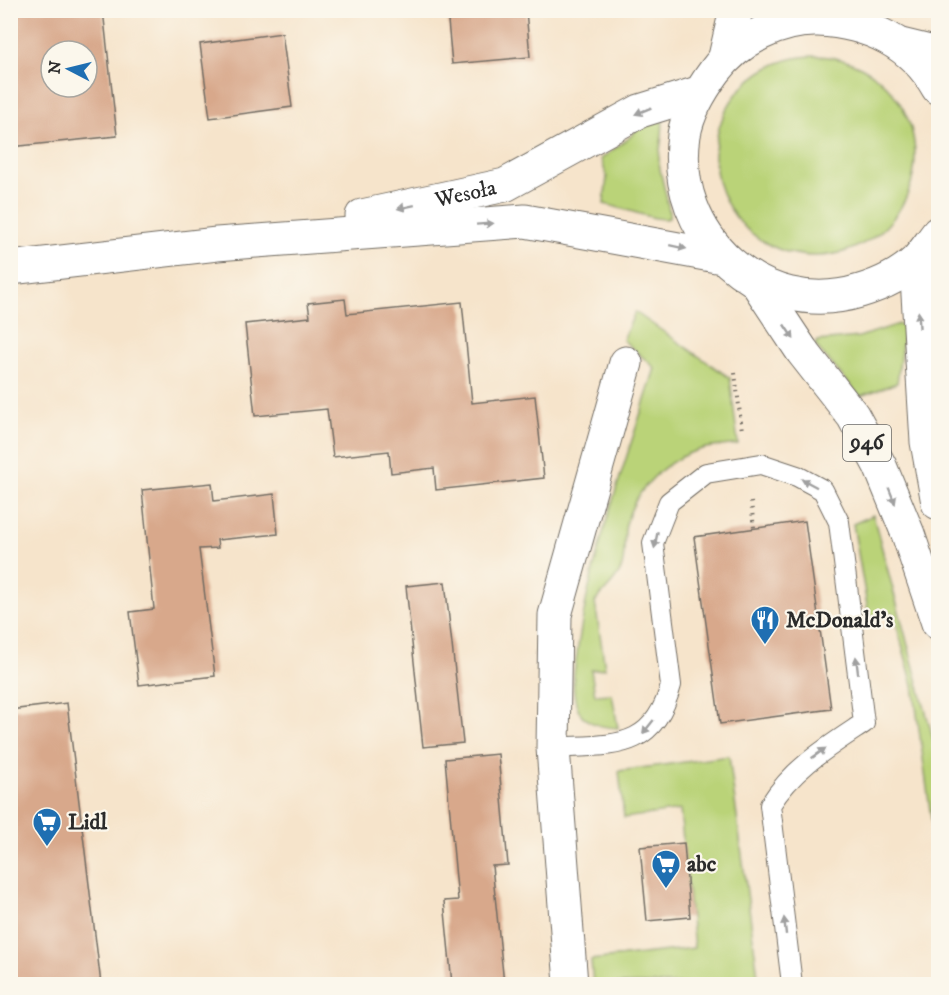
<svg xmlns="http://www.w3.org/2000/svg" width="949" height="995" viewBox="0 0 949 995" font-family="'IM FELL DW Pica',serif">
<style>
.green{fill:#bad378;stroke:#727f52;stroke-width:1.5}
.building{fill:#d8a88b;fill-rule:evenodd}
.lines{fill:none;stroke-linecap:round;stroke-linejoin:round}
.service-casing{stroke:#726c63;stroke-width:22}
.minor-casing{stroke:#726c63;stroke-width:35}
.tertiary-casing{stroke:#726c63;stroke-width:35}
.secondary-casing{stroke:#726c63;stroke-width:35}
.primary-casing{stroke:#726c63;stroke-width:35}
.path{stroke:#726c63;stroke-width:4;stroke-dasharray:1.5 4.5;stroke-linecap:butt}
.service{stroke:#fff;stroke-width:20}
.minor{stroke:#fff;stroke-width:33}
.tertiary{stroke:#fff;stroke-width:33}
.secondary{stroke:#fff;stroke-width:33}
.primary{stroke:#fff;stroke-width:33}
.oneway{fill:#a0a0a0}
.labels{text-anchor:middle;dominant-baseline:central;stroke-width:4.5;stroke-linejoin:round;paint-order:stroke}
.shield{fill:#fbf7ec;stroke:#696865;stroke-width:1.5}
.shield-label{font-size:21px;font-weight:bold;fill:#2b2b2b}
.street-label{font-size:22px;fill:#2b2b2b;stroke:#fbf7ec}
.poi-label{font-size:22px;font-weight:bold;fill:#2b2b2b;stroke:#fbf7ec;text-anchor:start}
</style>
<rect width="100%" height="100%" fill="#fbf7ec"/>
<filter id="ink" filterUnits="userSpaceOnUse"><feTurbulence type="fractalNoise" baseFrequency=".0167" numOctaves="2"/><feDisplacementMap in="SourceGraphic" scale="12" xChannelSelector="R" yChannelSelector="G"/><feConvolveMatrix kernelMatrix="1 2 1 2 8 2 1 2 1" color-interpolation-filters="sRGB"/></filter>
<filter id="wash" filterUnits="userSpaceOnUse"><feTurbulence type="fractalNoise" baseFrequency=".008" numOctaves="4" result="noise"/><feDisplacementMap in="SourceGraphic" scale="24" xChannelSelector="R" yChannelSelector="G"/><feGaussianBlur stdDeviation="1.35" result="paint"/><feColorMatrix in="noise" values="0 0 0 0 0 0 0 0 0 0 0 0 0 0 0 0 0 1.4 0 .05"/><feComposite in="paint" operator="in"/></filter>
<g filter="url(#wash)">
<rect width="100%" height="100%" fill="#f6e4cb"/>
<!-- green -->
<g class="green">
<circle cx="815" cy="156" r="100"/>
<path d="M662 115C665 130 659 147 659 162 660 176 671 208 669 218 660 223 618 206 604 204L607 177 601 159 629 138 649 116Z"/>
<path d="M635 312 730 378 738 444C727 446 713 446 702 449 667 458 635 489 626 524 623 537 626 559 621 569 617 580 603 592 595 602L605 668 591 670 595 695 612 694 618 728C602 727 582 724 577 706 570 686 575 667 578 647 591 552 627 460 655 368L623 340Z"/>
<path d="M899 324 904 328 897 383 860 396 815 345 818 341 859 337Z"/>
<path d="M873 515 938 757V869L913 685 893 612 869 617 853 524Z"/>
<path d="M729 756 759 984H593L591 960 694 948 680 810 624 818 619 771Z"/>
</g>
<g id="blocks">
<!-- building -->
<g class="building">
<path d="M10 10H103L117 136 10 147ZM51 51H87V87H51Z"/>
<path d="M447 10H526L530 57 452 64Z"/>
<path d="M282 33 292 107 210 118 200 44Z"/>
<path d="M345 299 347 314 462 302 472 403 535 396 544 478 436 490 434 468 391 473 389 451 333 457 327 409 255 416 245 324 310 317 308 303Z"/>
<path d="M212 483 214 501 274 494 278 534 217 540 218 548 199 549 215 676 139 685 130 612 154 609 142 490Z"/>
<path d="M805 521 831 709 720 724 694 537Z"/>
<path d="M445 582 463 743 423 747 406 586Z"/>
<path d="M67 703 101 984H10V710Z"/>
<path d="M498 754 508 865 492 866 504 984H452L444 901 458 900 445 759Z"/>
<path d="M684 843 690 917 647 921 640 847Z"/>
</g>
</g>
</g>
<g filter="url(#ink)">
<use href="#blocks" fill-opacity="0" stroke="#726c63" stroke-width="1.5"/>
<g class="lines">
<!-- service casing -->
<g class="service-casing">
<path id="service" d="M553 748C611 744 653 753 671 685L653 543 669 502 706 473 761 464 797 476 823 490 839 522 864 723C828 747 793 768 770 805L792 984"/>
</g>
<!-- minor casing -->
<g class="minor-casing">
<path id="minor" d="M571 984 553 748 555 615 626 363"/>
</g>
<!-- tertiary casing -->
<g class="tertiary-casing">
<path id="tertiary" d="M901 45 938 54"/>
</g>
<!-- secondary casing -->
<g class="secondary-casing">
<g id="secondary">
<path id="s1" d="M362 216 505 185 640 111 698 93"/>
<path d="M10 268 217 244 525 221 722 257"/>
</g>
</g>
<!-- primary casing -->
<g class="primary-casing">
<g id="primary">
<path d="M725 57 736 10"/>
<path d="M938 88C913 43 868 22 818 20 779 19 738 40 715 71 701 90 688 111 684 135 669 236 762 321 860 291 880 285 900 276 916 261 924 253 931 242 938 233"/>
<path d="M916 262 927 442 938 503"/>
<path d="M757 283 802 351 853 416 880 466 908 534 938 623"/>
</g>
</g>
<!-- path -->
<g class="path">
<path d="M735 373 742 431"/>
<path d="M751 502 754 528"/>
</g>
<!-- service -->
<use href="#service" class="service"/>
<!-- minor -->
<use href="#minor" class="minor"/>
<!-- tertiary -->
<use href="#tertiary" class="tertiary"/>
<!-- secondary -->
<use href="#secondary" class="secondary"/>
<!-- primary -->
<use href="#primary" class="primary"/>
</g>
<!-- one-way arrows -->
<defs><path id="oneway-solid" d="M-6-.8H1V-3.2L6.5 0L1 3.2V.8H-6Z" transform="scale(1.5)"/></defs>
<g class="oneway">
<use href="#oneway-solid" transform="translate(643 111) rotate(158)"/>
<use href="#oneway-solid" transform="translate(406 207) rotate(168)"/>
<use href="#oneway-solid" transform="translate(485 224) rotate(-4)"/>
<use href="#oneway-solid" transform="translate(678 247) rotate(12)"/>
<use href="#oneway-solid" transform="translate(919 320) rotate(-94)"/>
<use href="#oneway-solid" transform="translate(789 332) rotate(56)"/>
<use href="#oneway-solid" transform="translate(809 483) rotate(-152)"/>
<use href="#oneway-solid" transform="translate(892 496) rotate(68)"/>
<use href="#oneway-solid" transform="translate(656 540) rotate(101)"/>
<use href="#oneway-solid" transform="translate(857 665) rotate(-97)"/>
<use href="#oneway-solid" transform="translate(648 727) rotate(129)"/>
<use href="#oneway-solid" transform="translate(819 753) rotate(-35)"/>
<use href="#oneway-solid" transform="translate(785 926) rotate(-97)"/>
</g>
</g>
<!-- icons -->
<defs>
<g id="restaurant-pin" transform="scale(1.5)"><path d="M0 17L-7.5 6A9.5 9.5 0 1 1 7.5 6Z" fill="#1f6fb2" stroke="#fbf7ec"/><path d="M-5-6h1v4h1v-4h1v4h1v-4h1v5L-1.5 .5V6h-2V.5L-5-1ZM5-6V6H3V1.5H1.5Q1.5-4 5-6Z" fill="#fff"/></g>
<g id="supermarket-pin" transform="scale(1.5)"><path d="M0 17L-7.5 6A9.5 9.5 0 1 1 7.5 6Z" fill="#1f6fb2" stroke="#fbf7ec"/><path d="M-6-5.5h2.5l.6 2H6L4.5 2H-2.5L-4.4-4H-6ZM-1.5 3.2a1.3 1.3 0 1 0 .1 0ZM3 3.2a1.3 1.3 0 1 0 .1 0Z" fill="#fff"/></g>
</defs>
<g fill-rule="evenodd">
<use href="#restaurant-pin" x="765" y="620"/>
<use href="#supermarket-pin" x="47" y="822"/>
<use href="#supermarket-pin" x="666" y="864"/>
</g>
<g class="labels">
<!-- shield labels -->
<rect class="shield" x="843" y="425" width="48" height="36" rx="4.5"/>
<g class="shield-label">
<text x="867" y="443">946</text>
</g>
<!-- street labels -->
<g class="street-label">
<text stroke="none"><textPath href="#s1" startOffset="106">Wesoła</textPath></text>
</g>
<!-- poi labels -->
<g class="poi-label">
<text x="786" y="620">McDonald's</text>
<text x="68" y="822">Lidl</text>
<text x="687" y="864">abc</text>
</g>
</g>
<!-- margin -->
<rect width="949" height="995" fill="none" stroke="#fbf7ec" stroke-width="36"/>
<!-- north arrow -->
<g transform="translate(69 69) rotate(277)"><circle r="28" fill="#fbf7ec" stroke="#a8a59f" stroke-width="1.5"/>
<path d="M0-4.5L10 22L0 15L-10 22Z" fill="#1f6fb2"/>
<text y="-9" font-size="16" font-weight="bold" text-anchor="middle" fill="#2b2b2b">N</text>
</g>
</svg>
